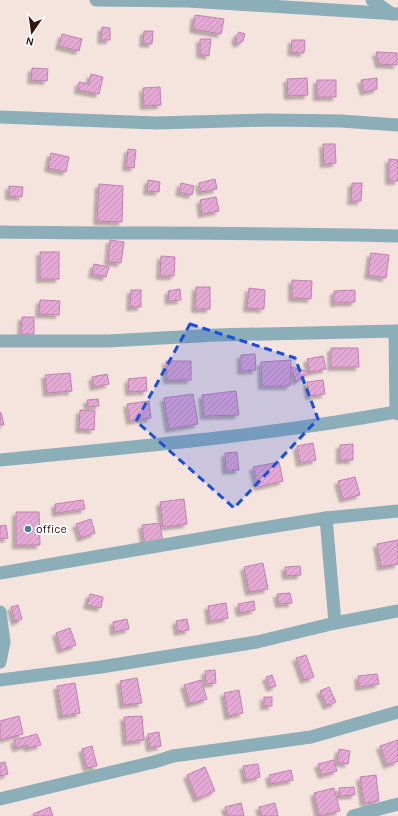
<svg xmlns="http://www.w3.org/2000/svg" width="398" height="816" viewBox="0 0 398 816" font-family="Karla,sans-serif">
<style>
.building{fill:url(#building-hatch);stroke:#c280b1;filter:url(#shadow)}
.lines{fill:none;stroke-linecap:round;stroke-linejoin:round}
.minor{stroke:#8baeb8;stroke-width:13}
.marked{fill:#1d4ed8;fill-opacity:0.2;stroke:#1d4ed8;stroke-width:3;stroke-dasharray:8 5;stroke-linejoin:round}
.poi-dot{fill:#438596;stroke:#fff;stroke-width:1.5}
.labels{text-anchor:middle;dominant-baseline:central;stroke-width:4;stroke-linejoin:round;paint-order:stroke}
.poi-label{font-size:12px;fill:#35160e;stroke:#fff;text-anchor:start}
</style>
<defs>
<pattern id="building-hatch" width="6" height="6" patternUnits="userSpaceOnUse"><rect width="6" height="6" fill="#e5a9d5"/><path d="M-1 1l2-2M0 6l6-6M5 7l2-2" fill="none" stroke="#c591b6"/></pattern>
<filter id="shadow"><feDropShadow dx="-3.5" dy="3.5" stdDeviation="1" flood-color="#0004"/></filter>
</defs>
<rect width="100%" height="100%" fill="#f5e3de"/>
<!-- building -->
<g class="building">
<path d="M195 15 224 19 221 34 193 29Z"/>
<path d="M102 27 110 28V40H101Z"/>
<path d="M144 31H153L152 44 143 43Z"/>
<path d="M239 32 245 34 243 41 237 44 235 38Z"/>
<path d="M62 34 82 39 79 51 59 46Z"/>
<path d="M200 39H211L209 56 200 54Z"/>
<path d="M292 40H305L304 53 291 52Z"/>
<path d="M376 52 397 53V65L379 64Z"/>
<path d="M32 68 48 69 47 81 31 80Z"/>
<path d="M91 74 103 77 99 94 78 90 79 82 89 84Z"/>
<path d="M307 78 308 95 288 96 287 79Z"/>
<path d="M377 78V89L364 92 361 80Z"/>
<rect x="317" y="80" width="19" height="17"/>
<path d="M160 87 161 105 144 106 143 88Z"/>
<path d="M323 144H335L336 163 324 164Z"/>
<path d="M128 149 136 150 134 168 126 167Z"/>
<path d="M51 153 69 157 66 172 48 168Z"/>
<path d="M389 159 398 160V181H389Z"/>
<path d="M215 179 217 189 201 192 199 183Z"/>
<path d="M148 180 160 182 159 192 147 191Z"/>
<path d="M181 183 194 186 192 195 179 192Z"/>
<path d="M352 183H362L361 201H351Z"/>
<path d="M99 184 123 186 122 222 97 221Z"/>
<path d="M9 186 23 187 22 197 9 196Z"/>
<path d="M216 197 219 211 202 214 200 200Z"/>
<path d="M110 240 124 242 121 263 108 262Z"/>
<rect x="40" y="252" width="19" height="27"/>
<path d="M371 253 389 255 386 278 368 275Z"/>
<path d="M161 256 175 257 174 276H160Z"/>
<path d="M94 264 109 267 106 277 92 274Z"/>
<path d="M292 280 312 281 311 299 292 298Z"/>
<path d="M196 287H210V309H195Z"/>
<path d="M249 288 265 290 264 309 247 308Z"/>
<path d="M180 289 181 300 169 301 168 291Z"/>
<path d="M131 290H141V307H130Z"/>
<path d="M355 290V302L334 303V291Z"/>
<path d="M40 300 60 301 59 315 39 314Z"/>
<path d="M22 317H34V334H21Z"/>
<path d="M331 348H358L359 367H331Z"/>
<path d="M255 354 256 370 241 371V355Z"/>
<path d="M323 356 326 369 310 372 307 359Z"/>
<path d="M291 360 290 386H262L261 362Z"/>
<path d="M166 361H191V380H167Z"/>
<path d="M291 367 310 372 296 382Z"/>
<path d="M70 373 72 391 47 393 45 375Z"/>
<path d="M107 374 109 384 94 387 92 377Z"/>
<path d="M146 377 147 391 129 392 128 379Z"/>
<path d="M323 380 325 394 309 396 307 382Z"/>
<path d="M236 391 239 415 204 416 202 395Z"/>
<path d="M193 394 198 424 169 429 164 398Z"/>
<path d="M98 399 99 406 88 407 87 400Z"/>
<path d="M149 401 151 418 130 421 127 404Z"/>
<path d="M80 410 95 411 94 430 79 429Z"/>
<path d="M0 412 1 413 4 425H0Z"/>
<path d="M313 443 316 460 300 463 297 446Z"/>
<path d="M353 444V460H340V445Z"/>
<path d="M237 452 239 470 226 471 225 453Z"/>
<path d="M279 462 283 481 258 487 253 467Z"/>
<path d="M355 477 360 495 343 499 338 481Z"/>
<path d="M184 499 187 524 163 527 160 502Z"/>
<path d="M83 500 85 509 56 513 55 504Z"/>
<path d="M16 512H39L40 545H16Z"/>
<path d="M91 519 95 533 81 538 76 524Z"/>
<path d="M160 523 163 544 145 547 142 525Z"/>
<path d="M6 525 8 538 0 539V526Z"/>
<path d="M398 540V564L381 567 377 544Z"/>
<path d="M263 563 268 589 249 592 244 567Z"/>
<path d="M300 566 301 575 286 576 285 567Z"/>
<path d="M290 593 292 603 279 604 277 594Z"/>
<path d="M90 594 103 597 101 608 87 605Z"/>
<path d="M254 601 255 610 240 613 238 604Z"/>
<path d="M226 603 228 618 210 621 208 606Z"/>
<path d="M18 605 22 619 15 622 11 607Z"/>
<path d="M127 619 129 629 114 632 113 622Z"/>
<path d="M187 619 189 630 178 632 176 621Z"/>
<path d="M70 628 76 645 61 650 56 633Z"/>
<path d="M306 655 314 677 304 680 296 658Z"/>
<path d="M215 670 216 683 206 684 205 671Z"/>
<path d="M377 674 379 684 359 687 358 676Z"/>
<path d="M272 675 276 686 270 688 266 677Z"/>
<path d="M137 678 142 703 123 705 120 681Z"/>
<path d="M201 680 207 699 190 704 184 685Z"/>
<path d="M75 683 80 713 62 716 57 686Z"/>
<path d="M329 687 336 702 327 706 320 691Z"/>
<path d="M239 690 243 713 228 716 224 693Z"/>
<rect x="264" y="697" width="8" height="9"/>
<path d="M19 716 23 734 0 740V721Z"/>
<path d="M142 716 144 740 126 742 124 717Z"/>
<path d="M159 732 161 746 150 748 148 734Z"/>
<path d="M37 734 41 745 28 748 27 745 16 748 14 740Z"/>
<path d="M398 740V761L387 765 380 746Z"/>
<path d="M92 746 97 766 87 768 82 749Z"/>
<path d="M339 749 350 751 348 764 337 762Z"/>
<path d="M334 760 337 771 322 775 318 764Z"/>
<path d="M5 762 8 774 0 776V763Z"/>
<path d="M258 764 260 777 246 780 243 766Z"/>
<path d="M205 767 215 791 197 799 187 775Z"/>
<path d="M291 770 293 780 271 784 269 775Z"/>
<path d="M376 775 379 801 364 803 360 777Z"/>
<path d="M354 787 355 795 340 796 339 788Z"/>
<path d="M334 788 340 811 319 816 314 793Z"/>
<path d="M241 803 244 816H228L225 807Z"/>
<path d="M275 803 278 816H262L259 807Z"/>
<path d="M50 807 53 816H34L33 814Z"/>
</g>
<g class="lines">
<!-- minor -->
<g class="minor">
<path d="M96 0 188 1 398 14"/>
<path d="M372 0 392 14"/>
<path d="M0 117 156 123 268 120 341 121 398 125"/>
<path d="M0 232C133 234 265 232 398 236"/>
<path d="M395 331 396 412"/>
<path d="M0 341H108L216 335 398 331"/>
<path d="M0 460C132 447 265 436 396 412L398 414"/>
<path d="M326 518 335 623"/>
<path d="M0 573 257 529 326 518 398 511"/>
<path d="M0 612 4 642 0 662"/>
<path d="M0 680 101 667 257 642 335 623 398 611"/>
<path d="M0 799 154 762 173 756 311 737 398 712"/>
<path d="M353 816 398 804"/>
</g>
</g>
<!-- marked area -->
<path class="marked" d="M190 324 295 358 318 419 234 508 136 421Z"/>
<!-- markers -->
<circle class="poi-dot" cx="28" cy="529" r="4"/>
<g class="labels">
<!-- poi labels -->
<g class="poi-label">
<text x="36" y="529">office</text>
</g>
</g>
<!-- north arrow -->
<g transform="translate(32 32) rotate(193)" stroke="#ffffff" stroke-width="3" paint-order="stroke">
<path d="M0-3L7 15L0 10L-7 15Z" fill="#35160e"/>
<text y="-6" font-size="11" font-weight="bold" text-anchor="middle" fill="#35160e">N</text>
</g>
</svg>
